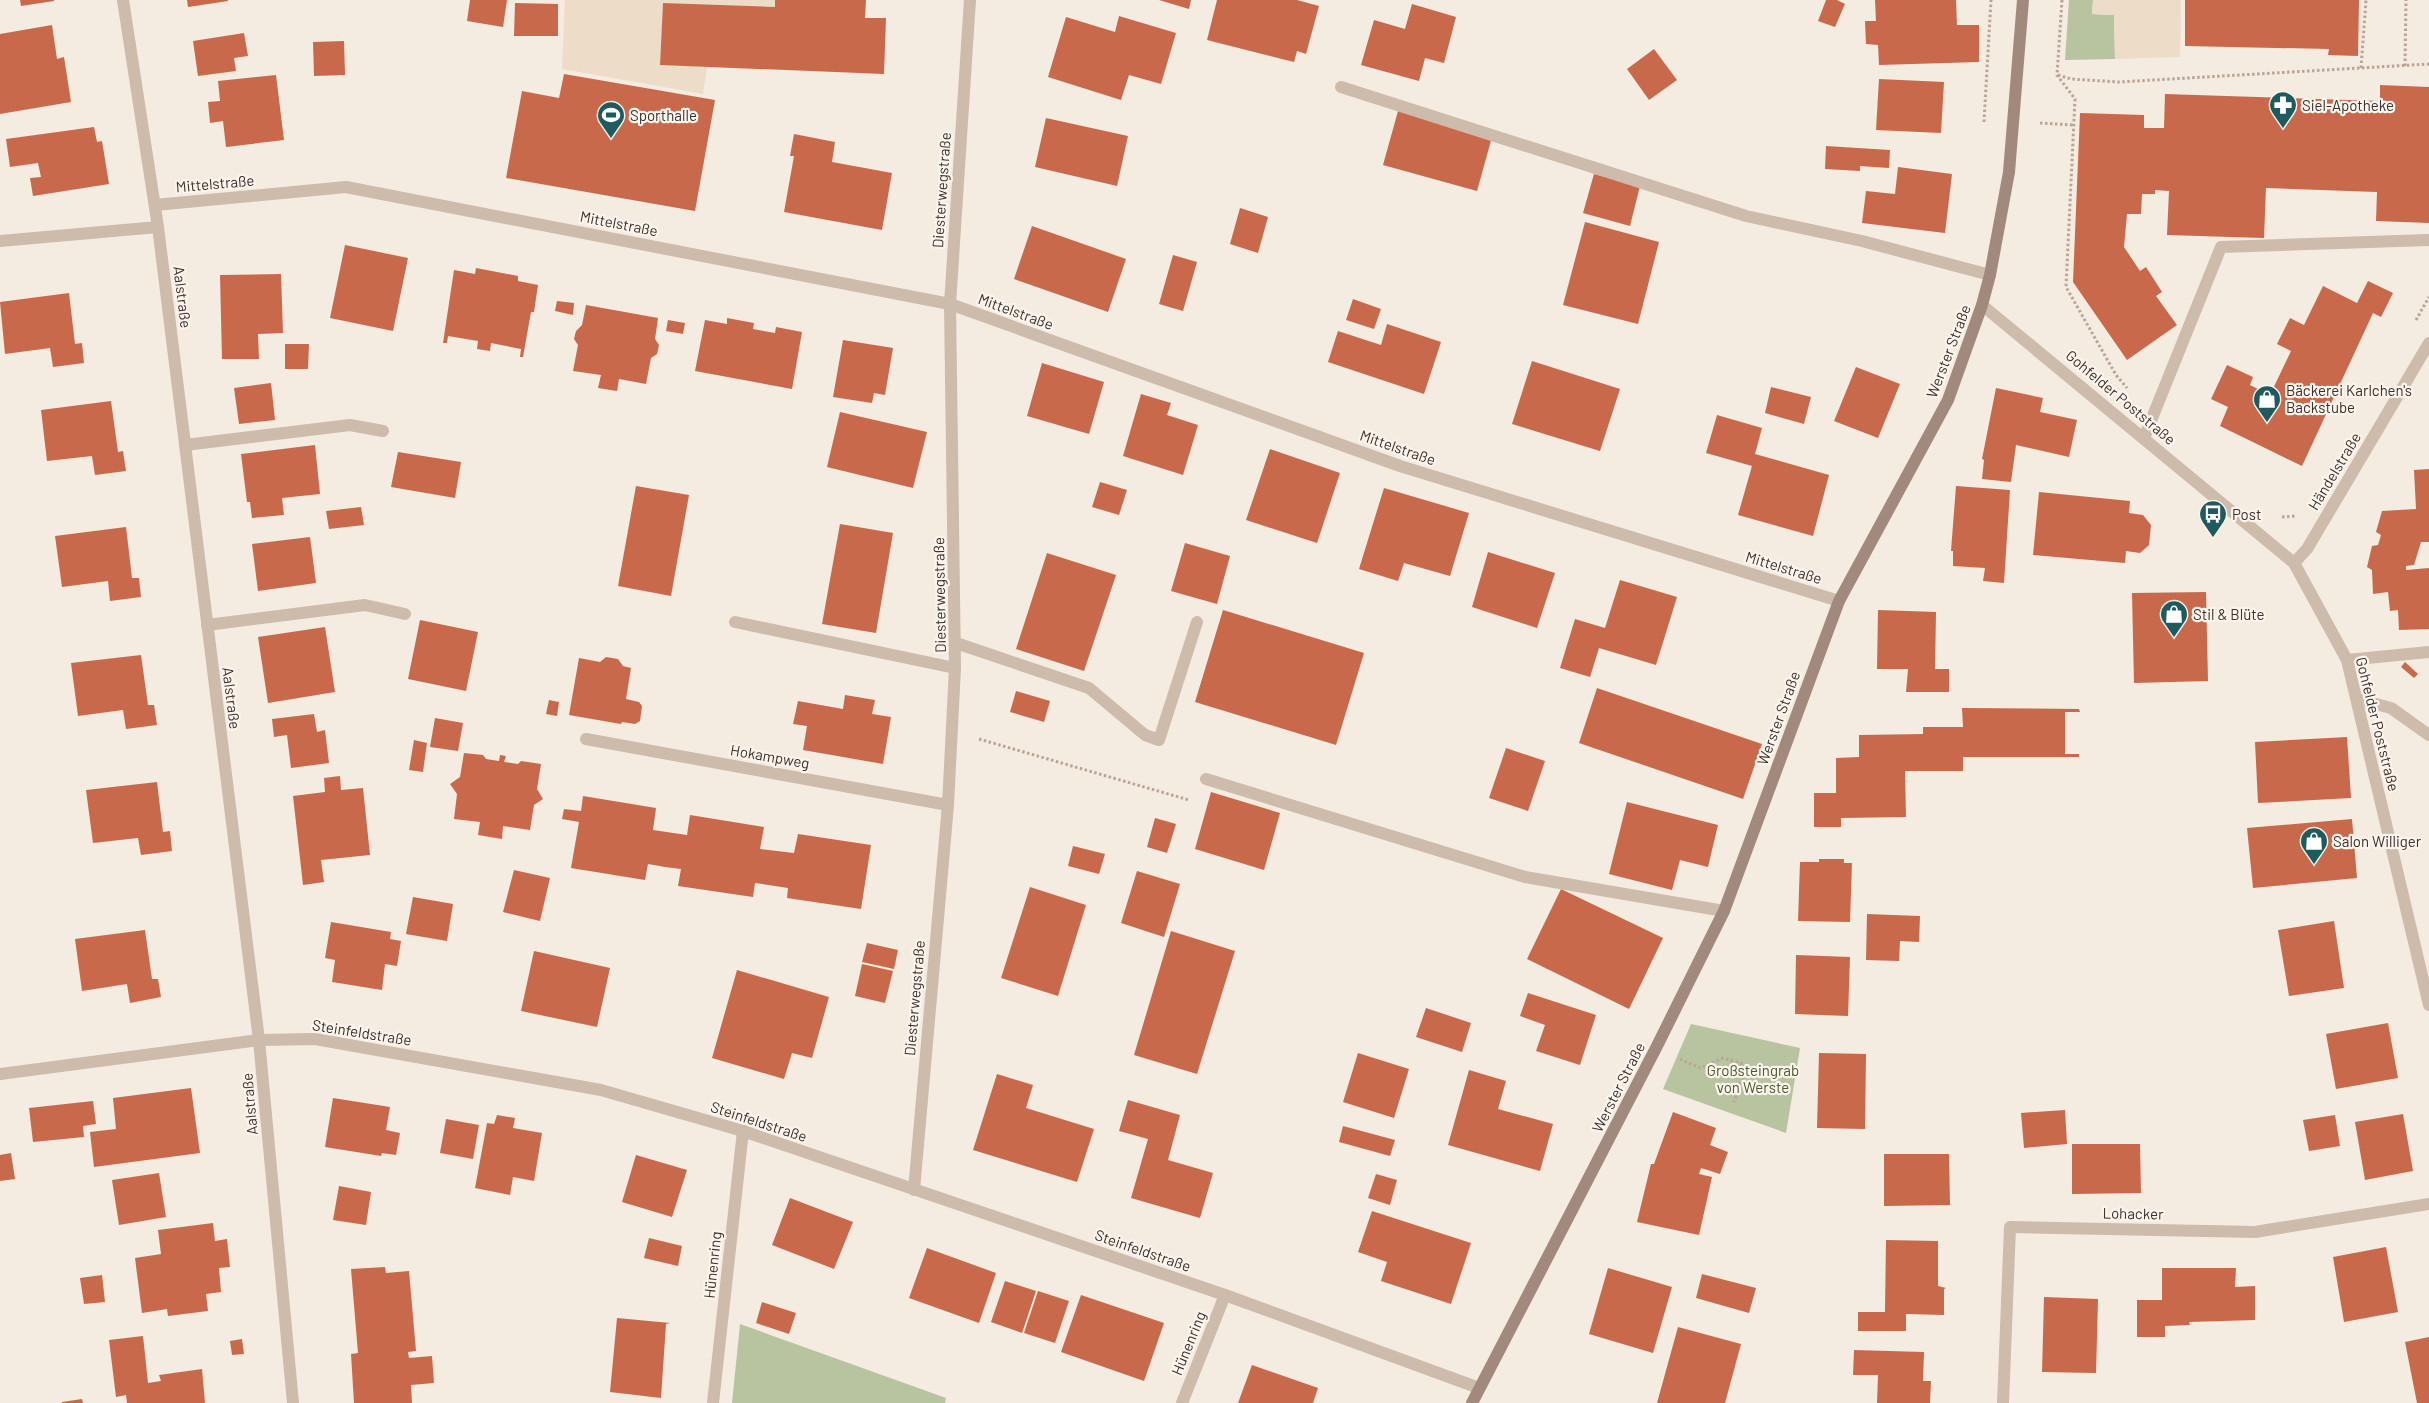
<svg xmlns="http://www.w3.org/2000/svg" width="2429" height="1403" viewBox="0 0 2429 1403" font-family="Barlow,sans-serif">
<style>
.green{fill:#b8c4a0}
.plaza{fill:#ecdcc8}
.building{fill:#c8694b}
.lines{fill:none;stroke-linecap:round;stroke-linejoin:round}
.path{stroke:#b9a596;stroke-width:3;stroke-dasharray:2.5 2.5;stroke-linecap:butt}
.service{stroke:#cdbbac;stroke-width:12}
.minor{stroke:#cdbbac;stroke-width:12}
.secondary{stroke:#a18a7d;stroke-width:12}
.labels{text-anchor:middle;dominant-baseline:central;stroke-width:4.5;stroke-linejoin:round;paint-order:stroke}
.poi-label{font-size:15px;fill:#3b302b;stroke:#fbf5ee;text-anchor:start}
.street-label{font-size:15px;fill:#3b302b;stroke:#fbf5ee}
.park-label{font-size:15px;fill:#4a5a2e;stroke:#fbf5ee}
</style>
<rect width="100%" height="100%" fill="#f4ebe1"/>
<!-- green -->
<g class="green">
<path d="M2069 0H2093L2092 14 2114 15 2115 59 2065 60Z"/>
<path d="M1691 1024 1800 1048 1786 1133 1663 1089Z"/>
<path d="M740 1324 946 1398 945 1403H732Z"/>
</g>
<!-- plaza -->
<g class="plaza">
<path d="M565 0H775V7L663 3 660 64 707 67 703 94 562 69Z"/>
<path d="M2093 0H2181L2180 57 2115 59 2114 15 2092 14Z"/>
</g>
<!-- building -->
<g class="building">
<path d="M20 0H54V1L21 6Z"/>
<path d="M187 0H228V1L188 7Z"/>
<path d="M470 0H507L503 27 467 21Z"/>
<path d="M775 0H866L865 18H886L884 74 660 65 663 3 775 7Z"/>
<path d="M1159 0H1191L1189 9Z"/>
<path d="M1217 0H1297L1319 6 1306 54 1297 51 1294 62 1207 40Z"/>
<path d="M1826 0H1837L1845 4 1835 27 1818 21Z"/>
<path d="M1875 0H1956L1957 25H1979V62L1879 65 1878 45 1866 44 1865 21H1876Z"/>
<path d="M2185 0H2359L2358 56 2328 55 2329 49 2185 46Z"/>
<path d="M515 3 558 4V36H514Z"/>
<path d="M1412 4 1456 17 1444 63 1425 58 1419 81 1361 65 1374 20 1405 29Z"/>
<path d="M1119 16 1176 33 1161 84 1129 75 1121 100 1048 77 1066 17 1115 32Z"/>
<path d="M52 25 57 59 64 57 71 102 0 114V34Z"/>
<path d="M244 33 248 56 234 58 236 71 198 76 193 41Z"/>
<path d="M344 41 345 75 314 76 313 42Z"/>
<path d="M1654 49 1677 80 1649 100 1627 69Z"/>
<path d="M564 74 715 100 695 211 506 178 522 91 559 98Z"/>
<path d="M276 75 284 140 226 147 223 121 210 123 208 102 220 101 218 81Z"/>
<path d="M1879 79 1944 82 1941 133 1876 130Z"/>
<path d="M2380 85 2429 87V223L2376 221 2377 192 2266 188 2264 238 2167 235 2169 191 2155 190V194H2142L2141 214H2127L2124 247 2140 271 2146 267 2162 292 2156 296 2177 325 2127 360 2073 282 2080 113 2144 115V128H2164L2165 94 2380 101Z"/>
<path d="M1398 111 1492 137 1477 191 1383 165Z"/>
<path d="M1046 118 1128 136 1117 186 1035 167Z"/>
<path d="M94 127 97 142 102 141 109 184 33 196 30 178 41 177 38 163 10 167 6 139Z"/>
<path d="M794 134 835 142 832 162 892 173 882 230 784 212 794 156H790Z"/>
<path d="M1826 146 1890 150 1889 168 1860 166V171L1825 169Z"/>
<path d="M1898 167 1952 174 1945 233 1862 223 1866 191 1895 194Z"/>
<path d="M1594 174 1640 186 1630 226 1583 213Z"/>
<path d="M1240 208 1268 217 1258 253 1230 244Z"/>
<path d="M1585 222 1659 242 1638 324 1563 305Z"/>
<path d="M1032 226 1126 259 1108 312 1014 279Z"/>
<path d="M345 245 408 258 393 331 330 318Z"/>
<path d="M1173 255 1197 262 1183 311 1159 304Z"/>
<path d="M476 268 518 276V281L538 285 534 312H531L523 357H520L521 349 491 343 490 351 477 349 478 341 448 336 447 343H443L454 270 475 274Z"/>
<path d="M281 274 283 333 258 334 259 359H222L220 275Z"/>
<path d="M2368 281 2393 293 2381 317 2373 313 2302 466 2220 426 2228 407 2211 399 2227 365 2253 377 2250 385 2270 395 2291 351 2277 344 2290 318 2304 325 2323 286 2357 303Z"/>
<path d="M69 293 75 344 82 343 84 363 53 367 50 348 5 354 0 302Z"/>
<path d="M1353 299 1381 309 1374 329 1346 320Z"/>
<path d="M557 301 574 303 573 315 555 311Z"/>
<path d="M586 305 658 318 655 339 659 345 657 354 651 358 646 384 619 379 617 391 598 388 601 375 573 371 578 345 574 339 576 331 582 325Z"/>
<path d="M727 318 754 323 753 329 775 333 776 327 802 332 792 389 695 371 705 320 727 324Z"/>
<path d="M668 320 685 323 683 334 666 331Z"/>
<path d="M1387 324 1441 342 1424 394 1328 362 1338 331 1381 345Z"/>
<path d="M843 340 893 348 885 395 874 393 872 403 833 397Z"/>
<path d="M285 344H309L308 369H285Z"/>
<path d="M1532 361 1620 389 1600 451 1512 424Z"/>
<path d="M1042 363 1104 382 1089 434 1027 416Z"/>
<path d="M1856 367 1900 384 1878 438 1834 421Z"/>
<path d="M271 383 275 420 239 424 234 388Z"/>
<path d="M1771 387 1811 397 1804 424 1765 413Z"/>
<path d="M1996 388 2043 398 2040 412 2077 420 2069 457 2016 445 2011 482 1982 479 1984 460 1982 459Z"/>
<path d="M1141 394 1171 403 1167 415 1198 425 1183 475 1123 456Z"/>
<path d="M111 401 118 452 123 451 126 471 95 475 92 456 47 461 41 410Z"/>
<path d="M840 412 927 432 913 488 827 467Z"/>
<path d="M1717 415 1762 428 1755 454 1829 475 1813 536 1738 515 1752 466 1706 453Z"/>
<path d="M315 445 320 494 282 498 284 515 252 518 250 502H247L241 454Z"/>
<path d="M1270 449 1340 473 1317 543 1246 520Z"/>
<path d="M398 452 461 462 455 498 391 487Z"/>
<path d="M2429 469V542H2421L2414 565 2406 566V570L2429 568V629L2399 630 2398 610 2390 611 2388 592 2373 594 2372 570 2367 567 2372 546 2378 545 2381 535 2376 532 2382 511 2416 509 2414 470Z"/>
<path d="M1100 482 1127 490 1119 515 1092 507Z"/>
<path d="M636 486 689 495 671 596 618 586Z"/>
<path d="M1956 486 2010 490 2004 583 1983 581 1985 568 1953 566V551H1951Z"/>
<path d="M1384 488 1469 513 1450 576 1404 563 1398 581 1359 569Z"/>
<path d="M2039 492 2130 501 2129 513 2143 515 2151 525 2149 545 2140 553 2126 551 2125 563 2033 555Z"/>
<path d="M361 507 364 525 329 529 326 511Z"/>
<path d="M840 524 893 533 876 633 822 624Z"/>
<path d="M126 527 132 578H139L141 597 110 601 108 581 62 587 55 536Z"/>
<path d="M310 537 316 583 258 591 252 544Z"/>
<path d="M1185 543 1230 556 1217 604 1171 591Z"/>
<path d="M1488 552 1555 573 1537 628 1472 607Z"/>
<path d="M1047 553 1116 575 1084 671 1016 649Z"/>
<path d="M1620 580 1677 597 1656 665 1599 648 1590 677 1560 668 1575 619 1605 628Z"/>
<path d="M2206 592 2208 681 2134 683 2132 593Z"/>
<path d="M1223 610 1364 653 1336 745 1195 702Z"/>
<path d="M1878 610 1936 612 1935 669H1949V692H1906L1908 669H1877Z"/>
<path d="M420 620 478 632 466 691 408 679Z"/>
<path d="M325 627 335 692 268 703 258 637Z"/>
<path d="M141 655 148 705H154L157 725 126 729 123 710 78 716 71 663Z"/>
<path d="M606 657 618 659 623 666 631 668 626 699 639 702 642 706 640 721 635 724 622 722 621 724 569 715 579 658 600 662Z"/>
<path d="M2405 662 2418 674 2414 678 2401 667Z"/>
<path d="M1597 688 1762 744 1743 799 1579 743Z"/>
<path d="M1016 691 1050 701 1044 722 1010 712Z"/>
<path d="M845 695 875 700 872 714 891 717 883 764 803 750 807 726 793 724 798 701 843 709Z"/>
<path d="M549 700 559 702 557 716 546 714Z"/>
<path d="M1962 708 2079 709 2080 712H2065V754H2079V757H1963V771H1905L1906 817 1841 818V827H1814V793H1836V758L1859 757V735L1923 734V727H1963Z"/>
<path d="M314 714 317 732 325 730 329 763 291 768 287 735 274 737 272 719Z"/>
<path d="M435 718 463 723 458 751 430 747Z"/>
<path d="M2347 737 2351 798 2258 803 2255 742Z"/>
<path d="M414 740 427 743 423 772 409 770Z"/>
<path d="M1506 748 1545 761 1528 811 1489 798Z"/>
<path d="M464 753 483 755 486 759 499 761 500 755 506 756 504 762 518 764 521 761 541 764 537 789 543 799 534 805 530 830 503 826 502 839 478 835 480 822 454 819 457 794 450 784 460 777Z"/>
<path d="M340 776 341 790 363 788 370 855 321 860 324 882 303 885 293 796 325 792 324 778Z"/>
<path d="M157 782 163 832 170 831 172 851 141 855 138 838 93 843 86 790Z"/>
<path d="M1211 792 1280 813 1264 870 1195 849Z"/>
<path d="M583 796 656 808 653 830 687 835 690 815 764 827 760 849 794 853 798 834 871 845 861 909 787 898 788 888 755 883 753 897 678 886 681 869 665 867 648 864 645 880 571 868 579 822 562 819 564 809 581 811Z"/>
<path d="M1627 802 1718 825 1708 867 1680 860 1672 890 1609 874Z"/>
<path d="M1155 818 1176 824 1167 853 1147 847Z"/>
<path d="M2352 819 2357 878 2253 888 2247 828Z"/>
<path d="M1073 846 1105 854 1099 874 1068 866Z"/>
<path d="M1819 859H1844V863H1852L1850 922 1798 921 1800 862H1819Z"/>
<path d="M514 870 550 878 540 921 503 912Z"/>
<path d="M1137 871 1180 884 1164 937 1121 923Z"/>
<path d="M1030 887 1086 905 1058 996 1001 978Z"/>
<path d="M1561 889 1663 938 1629 1009 1527 959Z"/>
<path d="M413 897 453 904 447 941 406 934Z"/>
<path d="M1867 914 1920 916 1919 942 1900 941 1899 961 1866 960Z"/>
<path d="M2334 921 2344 988 2289 996 2278 930Z"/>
<path d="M331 922 391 932 390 939 401 941 397 966 385 964 382 990 332 982 335 960 325 958Z"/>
<path d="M145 930 152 979H158L161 997 130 1003 127 984 82 991 75 939Z"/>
<path d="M1171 931 1235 951 1197 1074 1134 1055Z"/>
<path d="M867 943 898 950 894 969 862 962Z"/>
<path d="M534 951 610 968 597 1027 521 1011Z"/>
<path d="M1796 955 1850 957 1848 1016 1795 1014Z"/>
<path d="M862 964 893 971 885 1003 855 996Z"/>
<path d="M737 970 829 997 812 1058 792 1053 784 1079 712 1058Z"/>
<path d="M1528 993 1596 1015 1580 1065 1536 1051 1545 1025 1520 1016Z"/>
<path d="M1426 1008 1471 1023 1462 1052 1416 1037Z"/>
<path d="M2388 1023 2398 1078 2336 1089 2326 1034Z"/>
<path d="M1358 1053 1409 1069 1394 1118 1343 1102Z"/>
<path d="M1819 1053 1866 1054 1865 1129 1817 1128Z"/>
<path d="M1469 1070 1506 1081 1498 1109 1553 1124 1540 1171 1448 1145Z"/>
<path d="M997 1074 1033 1085 1026 1108 1094 1129 1077 1182 973 1150Z"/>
<path d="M191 1088 200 1153 94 1167 90 1132 116 1129 113 1098Z"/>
<path d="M333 1098 390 1107 386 1130 400 1133 396 1155 382 1153 381 1156 325 1147Z"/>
<path d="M1128 1100 1180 1115 1168 1160 1213 1173 1200 1218 1131 1198 1148 1139 1119 1131Z"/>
<path d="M93 1101 96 1124 83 1126 84 1137 33 1142 29 1108Z"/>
<path d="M2065 1110 2067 1144 2024 1148 2021 1113Z"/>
<path d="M1673 1112 1716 1128 1710 1145 1728 1152 1720 1174 1701 1168 1699 1174 1712 1177 1699 1235 1637 1222 1651 1164H1654Z"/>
<path d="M2403 1114 2413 1171 2365 1180 2355 1122Z"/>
<path d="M497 1115 515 1118 513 1128 542 1133 534 1181 513 1177 510 1195 475 1188 487 1123 494 1124Z"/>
<path d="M2335 1115 2340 1146 2309 1151 2303 1120Z"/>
<path d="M446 1119 479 1125 473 1159 440 1153Z"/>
<path d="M1343 1126 1395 1140 1390 1156 1339 1142Z"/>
<path d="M2072 1144H2140L2141 1193 2072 1194Z"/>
<path d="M11 1153 15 1179 0 1181V1155Z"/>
<path d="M1884 1154H1949L1950 1205 1884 1206Z"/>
<path d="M636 1155 687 1170 672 1217 622 1202Z"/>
<path d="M159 1173 166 1217 119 1225 112 1180Z"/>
<path d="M1376 1174 1397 1180 1390 1205 1368 1198Z"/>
<path d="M339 1186 371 1192 366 1225 333 1220Z"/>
<path d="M790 1198 853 1222 834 1269 772 1245Z"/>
<path d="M1372 1211 1471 1243 1451 1304 1381 1281 1387 1262 1358 1252Z"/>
<path d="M213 1223 215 1241 227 1239 230 1267 219 1268 221 1292 206 1294 208 1311 168 1316 167 1309 142 1313 135 1258 161 1254 158 1230Z"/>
<path d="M649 1238 682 1246 678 1266 644 1258Z"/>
<path d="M1886 1240 1938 1241V1286L1946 1288 1944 1289V1315L1906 1314V1331H1858V1312H1885Z"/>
<path d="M2386 1247 2398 1312 2344 1322 2333 1257Z"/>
<path d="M927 1248 996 1273 979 1323 909 1298Z"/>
<path d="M385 1267 386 1273 409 1271 416 1351 408 1352 409 1358 432 1356 434 1383 411 1385 412 1403H354L351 1354 358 1353 351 1269Z"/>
<path d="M1608 1268 1672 1287 1653 1353 1589 1334Z"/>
<path d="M2162 1268H2236L2235 1287 2255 1286V1320L2189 1322 2190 1325 2165 1326V1337H2137V1300H2162Z"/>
<path d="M1702 1274 1756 1288 1749 1313 1696 1298Z"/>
<path d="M102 1275 105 1302 84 1304 80 1278Z"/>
<path d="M1005 1281 1036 1291 1022 1333 991 1322Z"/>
<path d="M1038 1291 1069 1301 1055 1343 1024 1333Z"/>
<path d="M1081 1295 1164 1323 1144 1381 1061 1352Z"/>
<path d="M2044 1297 2098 1299 2096 1373 2042 1372Z"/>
<path d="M762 1302 796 1313 789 1334 756 1323Z"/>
<path d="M617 1318 670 1323 666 1324 661 1398 610 1392Z"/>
<path d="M1678 1327 1741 1344 1725 1403H1657Z"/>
<path d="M143 1336 148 1383 161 1381 159 1375 202 1369 205 1403H127L126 1395 116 1397 109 1340Z"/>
<path d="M2429 1337V1403H2417L2405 1342Z"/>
<path d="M242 1339 244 1354 232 1355 230 1341Z"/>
<path d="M1854 1350 1924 1352 1923 1381H1931L1930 1403H1877L1878 1375H1853Z"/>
<path d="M1252 1365 1318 1388 1313 1403H1238Z"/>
<path d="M82 1399 83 1403H62V1402Z"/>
</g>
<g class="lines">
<!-- path -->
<g class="path">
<path d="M2062 0 2057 75 2075 99 2066 287 2116 375 2127 388"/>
<path d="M2405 66 2406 0"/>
<path d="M2361 68 2366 0"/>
<path d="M2058 75 2071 79 2119 82 2429 64"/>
<path d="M1984 122 1991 0"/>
<path d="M2040 123 2073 125"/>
<path d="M2416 320 2429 297"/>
<path d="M2282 517 2296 516"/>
<path d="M979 739 1189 800"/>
<path d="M1680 1059 1700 1068 1723 1058 1747 1065 1734 1102"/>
</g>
<!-- service -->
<g class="service">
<path d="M1341 87 1746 216 1862 241 1990 275"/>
<path d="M2144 438 2221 247 2429 240"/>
<path d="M185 445 350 425 383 431"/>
<path d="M735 622 955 668"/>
<path d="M207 625 365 605 405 614"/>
<path d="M956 643 1089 688 1145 735 1159 740 1197 622"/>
<path d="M2347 660 2429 652"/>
<path d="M1206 779 1525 877 1724 911"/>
</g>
<!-- minor -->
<g class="minor">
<path d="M123 0 158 227 259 1040 293 1403"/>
<path d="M155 205 346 187 950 304 1400 466 1839 601"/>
<path d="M0 241 158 227"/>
<path d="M1982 305 2294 563 2347 660 2429 1005"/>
<path d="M2294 563 2307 549 2429 343"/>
<path d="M2357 699 2391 708 2429 735"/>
<path d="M586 739 948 805"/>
<path d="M0 1074 259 1040 315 1039 601 1090 743 1131 1225 1295 1479 1388"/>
<path d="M914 1190 948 805 955 668 950 304 970 0"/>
<path d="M713 1403 743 1131"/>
<path d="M1182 1403 1225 1295"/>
<path d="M2003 1403 2010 1227 2255 1232 2429 1204"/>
</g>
<!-- secondary -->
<path class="secondary" d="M1472 1403 1657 1046 1724 911 1839 601 1948 400 1982 305 1990 275 2009 172 2023 0"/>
</g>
<!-- icons -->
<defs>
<g id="pharmacy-pin" transform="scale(1.4375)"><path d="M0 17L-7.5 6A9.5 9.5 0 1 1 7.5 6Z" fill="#1f5a5e" stroke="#fbf5ee"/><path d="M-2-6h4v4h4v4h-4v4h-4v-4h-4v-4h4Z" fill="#fff"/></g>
<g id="stadium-pin" transform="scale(1.4375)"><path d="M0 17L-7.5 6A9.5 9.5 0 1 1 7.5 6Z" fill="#1f5a5e" stroke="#fbf5ee"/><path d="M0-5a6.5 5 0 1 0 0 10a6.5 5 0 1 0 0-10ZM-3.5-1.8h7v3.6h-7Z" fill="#fff"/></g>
<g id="shop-pin" transform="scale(1.4375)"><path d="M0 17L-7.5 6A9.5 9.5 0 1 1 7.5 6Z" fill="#1f5a5e" stroke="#fbf5ee"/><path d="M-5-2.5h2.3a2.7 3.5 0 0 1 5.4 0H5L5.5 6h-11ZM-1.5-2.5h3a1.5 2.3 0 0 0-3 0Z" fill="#fff"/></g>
<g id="bus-pin" transform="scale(1.4375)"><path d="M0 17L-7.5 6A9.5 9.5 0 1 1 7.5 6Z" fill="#1f5a5e" stroke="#fbf5ee"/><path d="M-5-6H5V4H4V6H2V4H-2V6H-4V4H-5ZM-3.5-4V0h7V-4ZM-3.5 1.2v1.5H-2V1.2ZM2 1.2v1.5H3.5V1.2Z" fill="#fff"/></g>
</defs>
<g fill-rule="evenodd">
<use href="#pharmacy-pin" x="2283" y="105"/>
<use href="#stadium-pin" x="611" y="115"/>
<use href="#shop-pin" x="2267" y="399"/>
<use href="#bus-pin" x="2213" y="514"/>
<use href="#shop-pin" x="2174" y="614"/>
<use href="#shop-pin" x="2314" y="841"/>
</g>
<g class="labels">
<!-- poi labels -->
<g class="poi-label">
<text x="2302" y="105">Siel-Apotheke</text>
<text x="630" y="115">Sporthalle</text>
<text x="2286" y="390">Bäckerei Karlchen's<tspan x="2286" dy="17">Backstube</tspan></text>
<text x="2232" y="514">Post</text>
<text x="2193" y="614">Stil &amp; Blüte</text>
<text x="2333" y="841">Salon Williger</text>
</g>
<!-- street labels -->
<g class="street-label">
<text transform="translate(215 183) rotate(-5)">Mittelstraße</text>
<text transform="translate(941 190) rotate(-86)">Diesterwegstraße</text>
<text transform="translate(619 223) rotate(11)">Mittelstraße</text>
<text transform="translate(183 297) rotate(83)">Aalstraße</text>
<text transform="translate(1016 311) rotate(20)">Mittelstraße</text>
<text transform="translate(1948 351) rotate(-69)">Werster Straße</text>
<text transform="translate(2121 397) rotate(40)">Gohfelder Poststraße</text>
<text transform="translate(1398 447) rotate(19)">Mittelstraße</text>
<text transform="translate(2334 471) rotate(-59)">Händelstraße</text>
<text transform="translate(1784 567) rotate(17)">Mittelstraße</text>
<text transform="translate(939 595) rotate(-91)">Diesterwegstraße</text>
<text transform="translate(232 698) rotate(83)">Aalstraße</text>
<text transform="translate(1778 718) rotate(-70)">Werster Straße</text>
<text transform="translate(2378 724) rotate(76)">Gohfelder Poststraße</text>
<text transform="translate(770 756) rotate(10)">Hokampweg</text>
<text transform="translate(914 998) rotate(-85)">Diesterwegstraße</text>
<text transform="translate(362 1032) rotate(9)">Steinfeldstraße</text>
<text transform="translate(1618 1087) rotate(-63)">Werster Straße</text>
<text transform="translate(249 1104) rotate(-95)">Aalstraße</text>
<text transform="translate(759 1121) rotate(18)">Steinfeldstraße</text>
<text transform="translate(2133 1213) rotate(1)">Lohacker</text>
<text transform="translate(1143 1250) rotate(19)">Steinfeldstraße</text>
<text transform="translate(712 1265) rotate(-84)">Hünenring</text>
<text transform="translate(1188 1343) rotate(-68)">Hünenring</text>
</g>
<!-- park labels -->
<g class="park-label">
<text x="1753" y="1070">Großsteingrab<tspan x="1753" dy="17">von Werste</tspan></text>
</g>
</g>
</svg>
